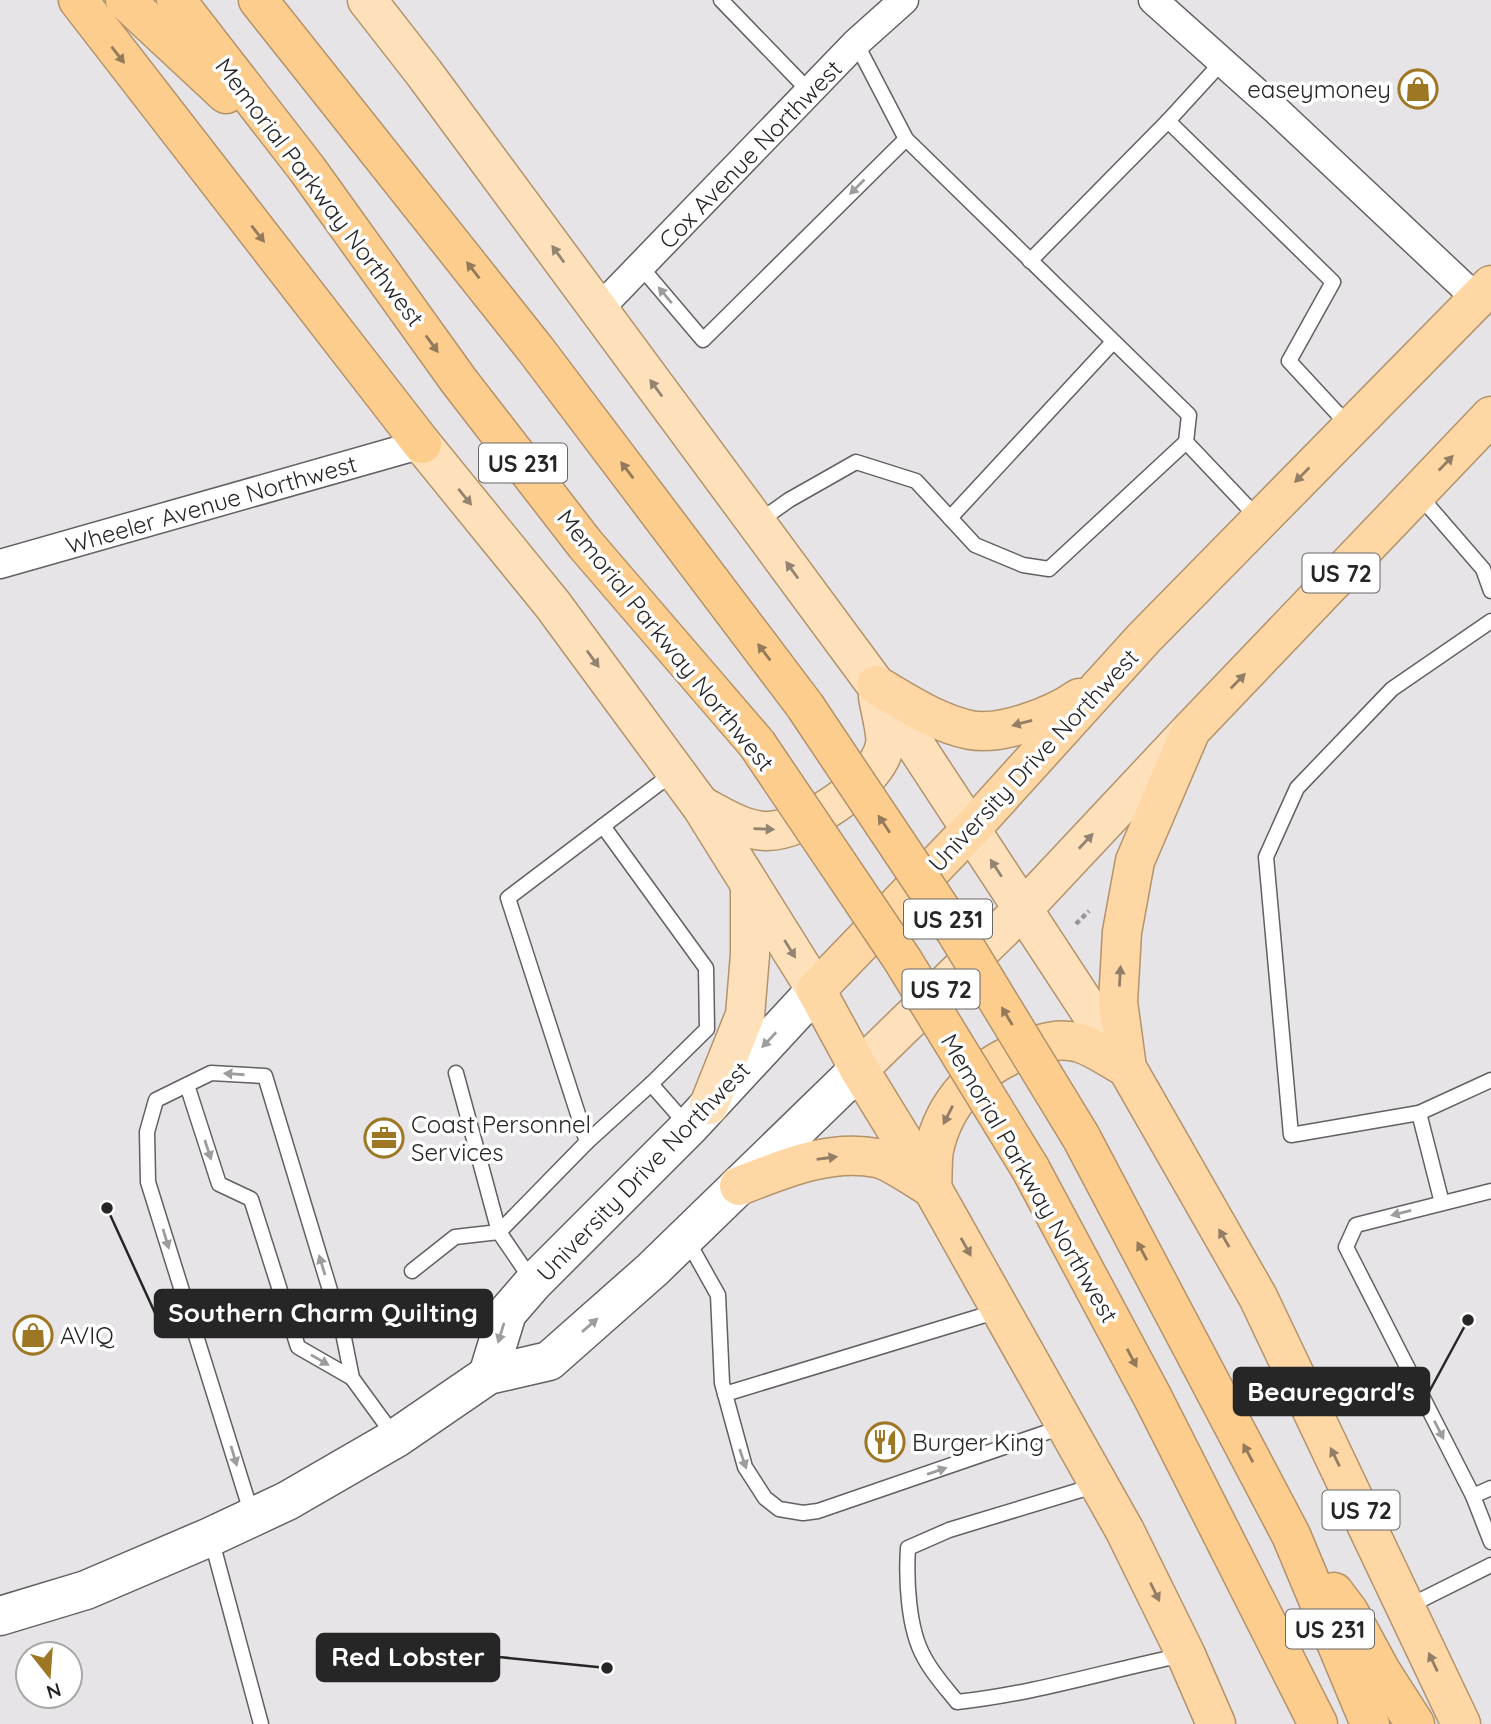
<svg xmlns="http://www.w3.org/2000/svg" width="1491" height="1724" viewBox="0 0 1491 1724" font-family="Quicksand,sans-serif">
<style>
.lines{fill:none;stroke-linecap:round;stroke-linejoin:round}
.service-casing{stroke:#626062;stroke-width:17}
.minor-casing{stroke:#626062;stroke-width:31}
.secondary-casing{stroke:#626062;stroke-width:41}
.primary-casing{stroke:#b2936a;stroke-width:41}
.trunk-casing{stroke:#b2936a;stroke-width:41}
.motorway-casing{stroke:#b2936a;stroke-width:41}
.path{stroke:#989598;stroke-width:4.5;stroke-dasharray:5 3.5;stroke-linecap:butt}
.service{stroke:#fff;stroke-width:14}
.minor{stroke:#fff;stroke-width:28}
.secondary{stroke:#fff;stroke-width:38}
.primary{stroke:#fee1bb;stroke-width:38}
.trunk{stroke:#fed7a4;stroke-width:38}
.motorway{stroke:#fdcd8e;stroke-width:38}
.motorway-bridge-casing{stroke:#b2936a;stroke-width:41;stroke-linecap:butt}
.motorway-bridge{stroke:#fdcd8e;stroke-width:38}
.oneway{fill:#927a5a}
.oneway2{fill:#9e9d9e}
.oneway3{fill:#928471}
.oneway4{fill:#927e66}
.labels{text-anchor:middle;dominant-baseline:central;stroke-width:7;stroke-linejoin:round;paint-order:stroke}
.shield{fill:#fff;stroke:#686768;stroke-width:2}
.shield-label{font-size:23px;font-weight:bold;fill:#272627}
.poi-label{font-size:24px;fill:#272627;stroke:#fff;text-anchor:start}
.street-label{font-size:24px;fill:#272627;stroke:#fff}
.leader{fill:none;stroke:#272627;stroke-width:2.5}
.callout-dot{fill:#272627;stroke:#fff;stroke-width:2.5}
.callout{fill:#272627;stroke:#272627;stroke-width:2.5}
.callout-label{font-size:26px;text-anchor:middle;font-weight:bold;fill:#fff}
</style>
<rect width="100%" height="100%" fill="#e7e4e8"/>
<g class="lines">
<!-- service casing -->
<g class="service-casing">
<g id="service">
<path d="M721 0 810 92"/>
<path d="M856 43 906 139 1189 415 1186 442 1258 518"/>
<path d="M1168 121 1222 62"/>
<path d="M1030 261 1168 121 1333 282 1289 361 1349 426"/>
<path d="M641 267 703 340 906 139"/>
<path d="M1419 495 1483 569 1491 591"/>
<path d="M950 518 1113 342"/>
<path d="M758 522 789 500 856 462 916 481 975 545 1023 565 1049 569 1186 442"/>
<path d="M1491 621 1392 689 1297 788 1266 857 1291 1135 1419 1113 1491 1080"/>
<path d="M456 1073 499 1232 533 1282"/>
<path d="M651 1084 687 1125"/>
<path d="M187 1085 219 1184 251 1199 298 1347 352 1378"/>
<path d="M1419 1113 1442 1203"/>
<path d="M587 1142 651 1084 707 1029 706 968 603 826"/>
<path d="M1491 1191 1356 1225 1346 1247 1473 1496 1491 1542"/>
<path d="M686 1238 718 1295 722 1383 745 1467 765 1498 779 1509 803 1513 818 1511 1065 1426"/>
<path d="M412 1271 455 1237 499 1232 587 1142 508 898 673 773"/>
<path d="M725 1394 998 1311"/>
<path d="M1097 1485 949 1530 908 1548C906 1579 908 1629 924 1657 932 1673 946 1688 957 1702 1034 1694 1109 1670 1184 1655"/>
<path d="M1473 1496 1491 1488"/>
<path d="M252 1515 148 1182 147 1132 156 1100 211 1073 265 1076 343 1333 352 1378 395 1437"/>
<path d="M211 1538 261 1724"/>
<path d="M1407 1607 1491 1565"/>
</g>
</g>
<!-- minor casing -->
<g class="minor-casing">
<g id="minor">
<path d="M1153 0 1275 109 1477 299"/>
<path d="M599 309 856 43 904 0"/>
<path d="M0 564 422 444"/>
</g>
</g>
<!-- secondary casing -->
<g class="secondary-casing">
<g id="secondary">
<path d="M488 1375 507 1313 533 1283 689 1127 816 990"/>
<path d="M0 1616 86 1590 210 1537 287 1501 396 1438 488 1375 549 1361 652 1270 859 1069"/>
</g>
</g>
<!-- primary casing -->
<g class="primary-casing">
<g id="primary">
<path d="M367 0 424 73 876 685 1127 1068"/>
<path d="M422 444 553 605 701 806 816 990"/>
<path d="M702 806C723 817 744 831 767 831 804 831 878 783 885 745 887 735 880 709 878 697"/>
<path d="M859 1069 1023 909 1189 732"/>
<path d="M709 1105 745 1015 750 955V885"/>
</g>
</g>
<!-- trunk casing -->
<g class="trunk-casing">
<g id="trunk">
<path d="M876 685C905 702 936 723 970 730 1001 736 1053 716 1079 698"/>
<path d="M739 1186C783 1169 829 1149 877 1158 892 1161 916 1179 930 1187"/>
<path d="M932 1188C933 1175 932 1162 934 1150 944 1102 978 1067 1023 1050 1042 1043 1059 1037 1080 1043 1096 1048 1112 1060 1127 1068"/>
<path d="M1216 1724 1186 1655 1125 1531 932 1188 859 1069 816 990 971 829 1144 638 1491 285"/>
<path d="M1461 1724 1258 1297 1127 1068 1118 1002 1122 932 1135 861 1191 730 1491 416"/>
</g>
</g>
<!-- motorway casing -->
<g class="motorway-casing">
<g id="motorway">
<path d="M78 0 422 444"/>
<path d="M125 0 226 94"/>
<path d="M176 0 307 169 459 381 585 544 757 744"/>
<path d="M258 0 536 350 805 706"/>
<path d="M1081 1137 1291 1535 1370 1724"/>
<path d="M1030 1168 1153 1398 1318 1724"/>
<path d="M1334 1592 1349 1612 1381 1671 1415 1724"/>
</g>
</g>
<!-- path -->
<path class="path" d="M1076 924 1089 911"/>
<!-- service -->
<use href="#service" class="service"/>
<!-- minor -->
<use href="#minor" class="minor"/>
<!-- secondary -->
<use href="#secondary" class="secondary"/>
<!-- primary -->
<use href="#primary" class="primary"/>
<!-- trunk -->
<use href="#trunk" class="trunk"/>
<!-- motorway -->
<use href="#motorway" class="motorway"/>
<!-- motorway-bridge casing -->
<g class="motorway-bridge-casing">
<g id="motorway-bridge">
<path d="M805 706 956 932 1081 1137"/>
<path d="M757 744 902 959 1030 1168"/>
</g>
</g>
<!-- motorway-bridge -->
<use href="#motorway-bridge" class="motorway-bridge"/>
</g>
<!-- one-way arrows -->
<defs><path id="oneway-solid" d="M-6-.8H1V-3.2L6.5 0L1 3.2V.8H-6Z" transform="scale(1.75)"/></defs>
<g class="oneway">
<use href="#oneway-solid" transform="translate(118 55) rotate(52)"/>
<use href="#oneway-solid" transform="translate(258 234) rotate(52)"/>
<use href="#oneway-solid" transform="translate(473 270) rotate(-128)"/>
<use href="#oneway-solid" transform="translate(432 344) rotate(54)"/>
<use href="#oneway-solid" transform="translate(627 470) rotate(-127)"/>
<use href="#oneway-solid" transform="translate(764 652) rotate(-127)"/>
<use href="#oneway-solid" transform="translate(884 824) rotate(-124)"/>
<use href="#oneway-solid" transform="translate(1007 1016) rotate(-121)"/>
<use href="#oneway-solid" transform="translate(1142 1251) rotate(-118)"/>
<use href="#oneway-solid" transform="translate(1132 1358) rotate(62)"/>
<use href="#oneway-solid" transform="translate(1248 1453) rotate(-118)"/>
</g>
<g class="oneway2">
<use href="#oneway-solid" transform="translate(857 187) rotate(135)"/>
<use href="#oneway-solid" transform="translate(665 295) rotate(-130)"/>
<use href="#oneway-solid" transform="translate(769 1040) rotate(133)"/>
<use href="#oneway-solid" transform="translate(234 1074) rotate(-176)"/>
<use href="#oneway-solid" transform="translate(208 1150) rotate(72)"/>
<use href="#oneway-solid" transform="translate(1401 1213) rotate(166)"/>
<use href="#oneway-solid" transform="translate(166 1239) rotate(73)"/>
<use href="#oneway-solid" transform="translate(322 1265) rotate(-107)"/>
<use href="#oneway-solid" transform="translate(590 1325) rotate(-41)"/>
<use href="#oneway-solid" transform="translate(501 1333) rotate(107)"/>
<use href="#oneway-solid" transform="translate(320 1360) rotate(30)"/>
<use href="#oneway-solid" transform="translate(1439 1430) rotate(63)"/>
<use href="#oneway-solid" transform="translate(234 1456) rotate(73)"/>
<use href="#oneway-solid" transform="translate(743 1459) rotate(71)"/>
<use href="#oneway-solid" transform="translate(937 1471) rotate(-19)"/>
</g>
<g class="oneway3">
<use href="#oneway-solid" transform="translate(558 254) rotate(-126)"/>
<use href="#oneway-solid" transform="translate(656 388) rotate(-126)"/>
<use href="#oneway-solid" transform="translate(465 497) rotate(51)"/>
<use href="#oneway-solid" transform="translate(792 570) rotate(-126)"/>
<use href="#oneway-solid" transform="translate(593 659) rotate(54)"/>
<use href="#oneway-solid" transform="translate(764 829) rotate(2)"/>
<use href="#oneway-solid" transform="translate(1086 841) rotate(-47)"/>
<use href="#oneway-solid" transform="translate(996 868) rotate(-123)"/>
<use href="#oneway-solid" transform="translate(790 949) rotate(58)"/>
</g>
<g class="oneway4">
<use href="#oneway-solid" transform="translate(1446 463) rotate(-46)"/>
<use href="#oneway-solid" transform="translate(1302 475) rotate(135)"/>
<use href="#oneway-solid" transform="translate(1238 681) rotate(-46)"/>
<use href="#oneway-solid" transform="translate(1022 723) rotate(165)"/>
<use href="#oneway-solid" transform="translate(1120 976) rotate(-87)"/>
<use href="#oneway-solid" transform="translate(948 1115) rotate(117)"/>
<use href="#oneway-solid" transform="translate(827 1158) rotate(-8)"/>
<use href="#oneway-solid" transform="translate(1224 1238) rotate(-120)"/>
<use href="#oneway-solid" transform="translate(966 1247) rotate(61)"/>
<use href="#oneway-solid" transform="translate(1335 1457) rotate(-116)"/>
<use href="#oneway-solid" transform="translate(1155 1592) rotate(64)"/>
<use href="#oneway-solid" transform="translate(1433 1662) rotate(-115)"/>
</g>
<!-- icons -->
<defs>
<g id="shop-ring" transform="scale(2.0125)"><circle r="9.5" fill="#fff" stroke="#9e7724" stroke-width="1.5"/><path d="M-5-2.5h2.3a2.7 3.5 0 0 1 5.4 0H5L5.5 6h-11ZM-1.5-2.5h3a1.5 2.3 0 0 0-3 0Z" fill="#9e7724"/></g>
<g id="office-ring" transform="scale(2.0125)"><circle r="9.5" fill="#fff" stroke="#9e7724" stroke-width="1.5"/><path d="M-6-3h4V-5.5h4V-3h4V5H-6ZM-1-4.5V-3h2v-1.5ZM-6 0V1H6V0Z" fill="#9e7724"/></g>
<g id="restaurant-ring" transform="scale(2.0125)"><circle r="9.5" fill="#fff" stroke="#9e7724" stroke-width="1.5"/><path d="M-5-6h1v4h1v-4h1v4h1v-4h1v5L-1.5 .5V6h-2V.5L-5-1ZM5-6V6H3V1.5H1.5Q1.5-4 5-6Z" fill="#9e7724"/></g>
</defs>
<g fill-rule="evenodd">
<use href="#shop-ring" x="1418" y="89"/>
<use href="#office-ring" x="384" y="1138"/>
<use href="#shop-ring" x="33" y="1335"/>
<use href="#restaurant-ring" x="885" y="1442"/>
</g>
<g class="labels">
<!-- shield labels -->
<g class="shield">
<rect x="479" y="443.5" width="88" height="39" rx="5"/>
<rect x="1302.5" y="553.5" width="77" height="39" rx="5"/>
<rect x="904" y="899.5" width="88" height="39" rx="5"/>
<rect x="902.5" y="969.5" width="77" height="39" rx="5"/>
<rect x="1322.5" y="1490.5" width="77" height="39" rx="5"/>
<rect x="1286" y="1609.5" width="88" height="39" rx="5"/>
</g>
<g class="shield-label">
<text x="523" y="463">US 231</text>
<text x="1341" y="573">US 72</text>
<text x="948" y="919">US 231</text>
<text x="941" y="989">US 72</text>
<text x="1361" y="1510">US 72</text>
<text x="1330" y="1629">US 231</text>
</g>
<!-- poi labels -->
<g class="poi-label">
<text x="1391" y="89" text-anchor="end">easeymoney</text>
<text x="411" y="1124">Coast Personnel<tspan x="411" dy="28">Services</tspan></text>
<text x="60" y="1335">AVIQ</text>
<text x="912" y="1442">Burger King</text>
</g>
<!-- street labels -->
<g class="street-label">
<text transform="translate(750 154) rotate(-46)">Cox Avenue Northwest</text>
<text transform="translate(320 192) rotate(53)">Memorial Parkway Northwest</text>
<text transform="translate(211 504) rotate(-16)">Wheeler Avenue Northwest</text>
<text transform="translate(666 640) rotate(51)">Memorial Parkway Northwest</text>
<text transform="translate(1033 760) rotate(-47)">University Drive Northwest</text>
<text transform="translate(643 1171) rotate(-46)">University Drive Northwest</text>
<text transform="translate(1030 1178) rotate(60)">Memorial Parkway Northwest</text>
</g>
</g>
<!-- callouts -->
<path class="leader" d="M107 1208L155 1313M1468 1320L1429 1392M607 1668L499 1657"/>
<g class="callout-dot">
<circle cx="107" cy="1208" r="7"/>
<circle cx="1468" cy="1320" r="7"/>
<circle cx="607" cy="1668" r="7"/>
</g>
<g class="callout">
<rect x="155" y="1290" width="337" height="47" rx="7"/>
<rect x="1234" y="1368" width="195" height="47" rx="7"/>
<rect x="317" y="1634" width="182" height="47" rx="7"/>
</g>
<g class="callout-label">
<text x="323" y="1322">Southern Charm Quilting</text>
<text x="1331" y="1401">Beauregard's</text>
<text x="408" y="1666">Red Lobster</text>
</g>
<!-- north arrow -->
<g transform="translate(49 1675) rotate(163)"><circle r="33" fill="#ffffff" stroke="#a9a8a9" stroke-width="2"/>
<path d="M0-5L12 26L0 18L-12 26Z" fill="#9e7724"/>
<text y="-10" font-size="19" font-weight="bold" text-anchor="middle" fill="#272627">N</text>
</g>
</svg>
